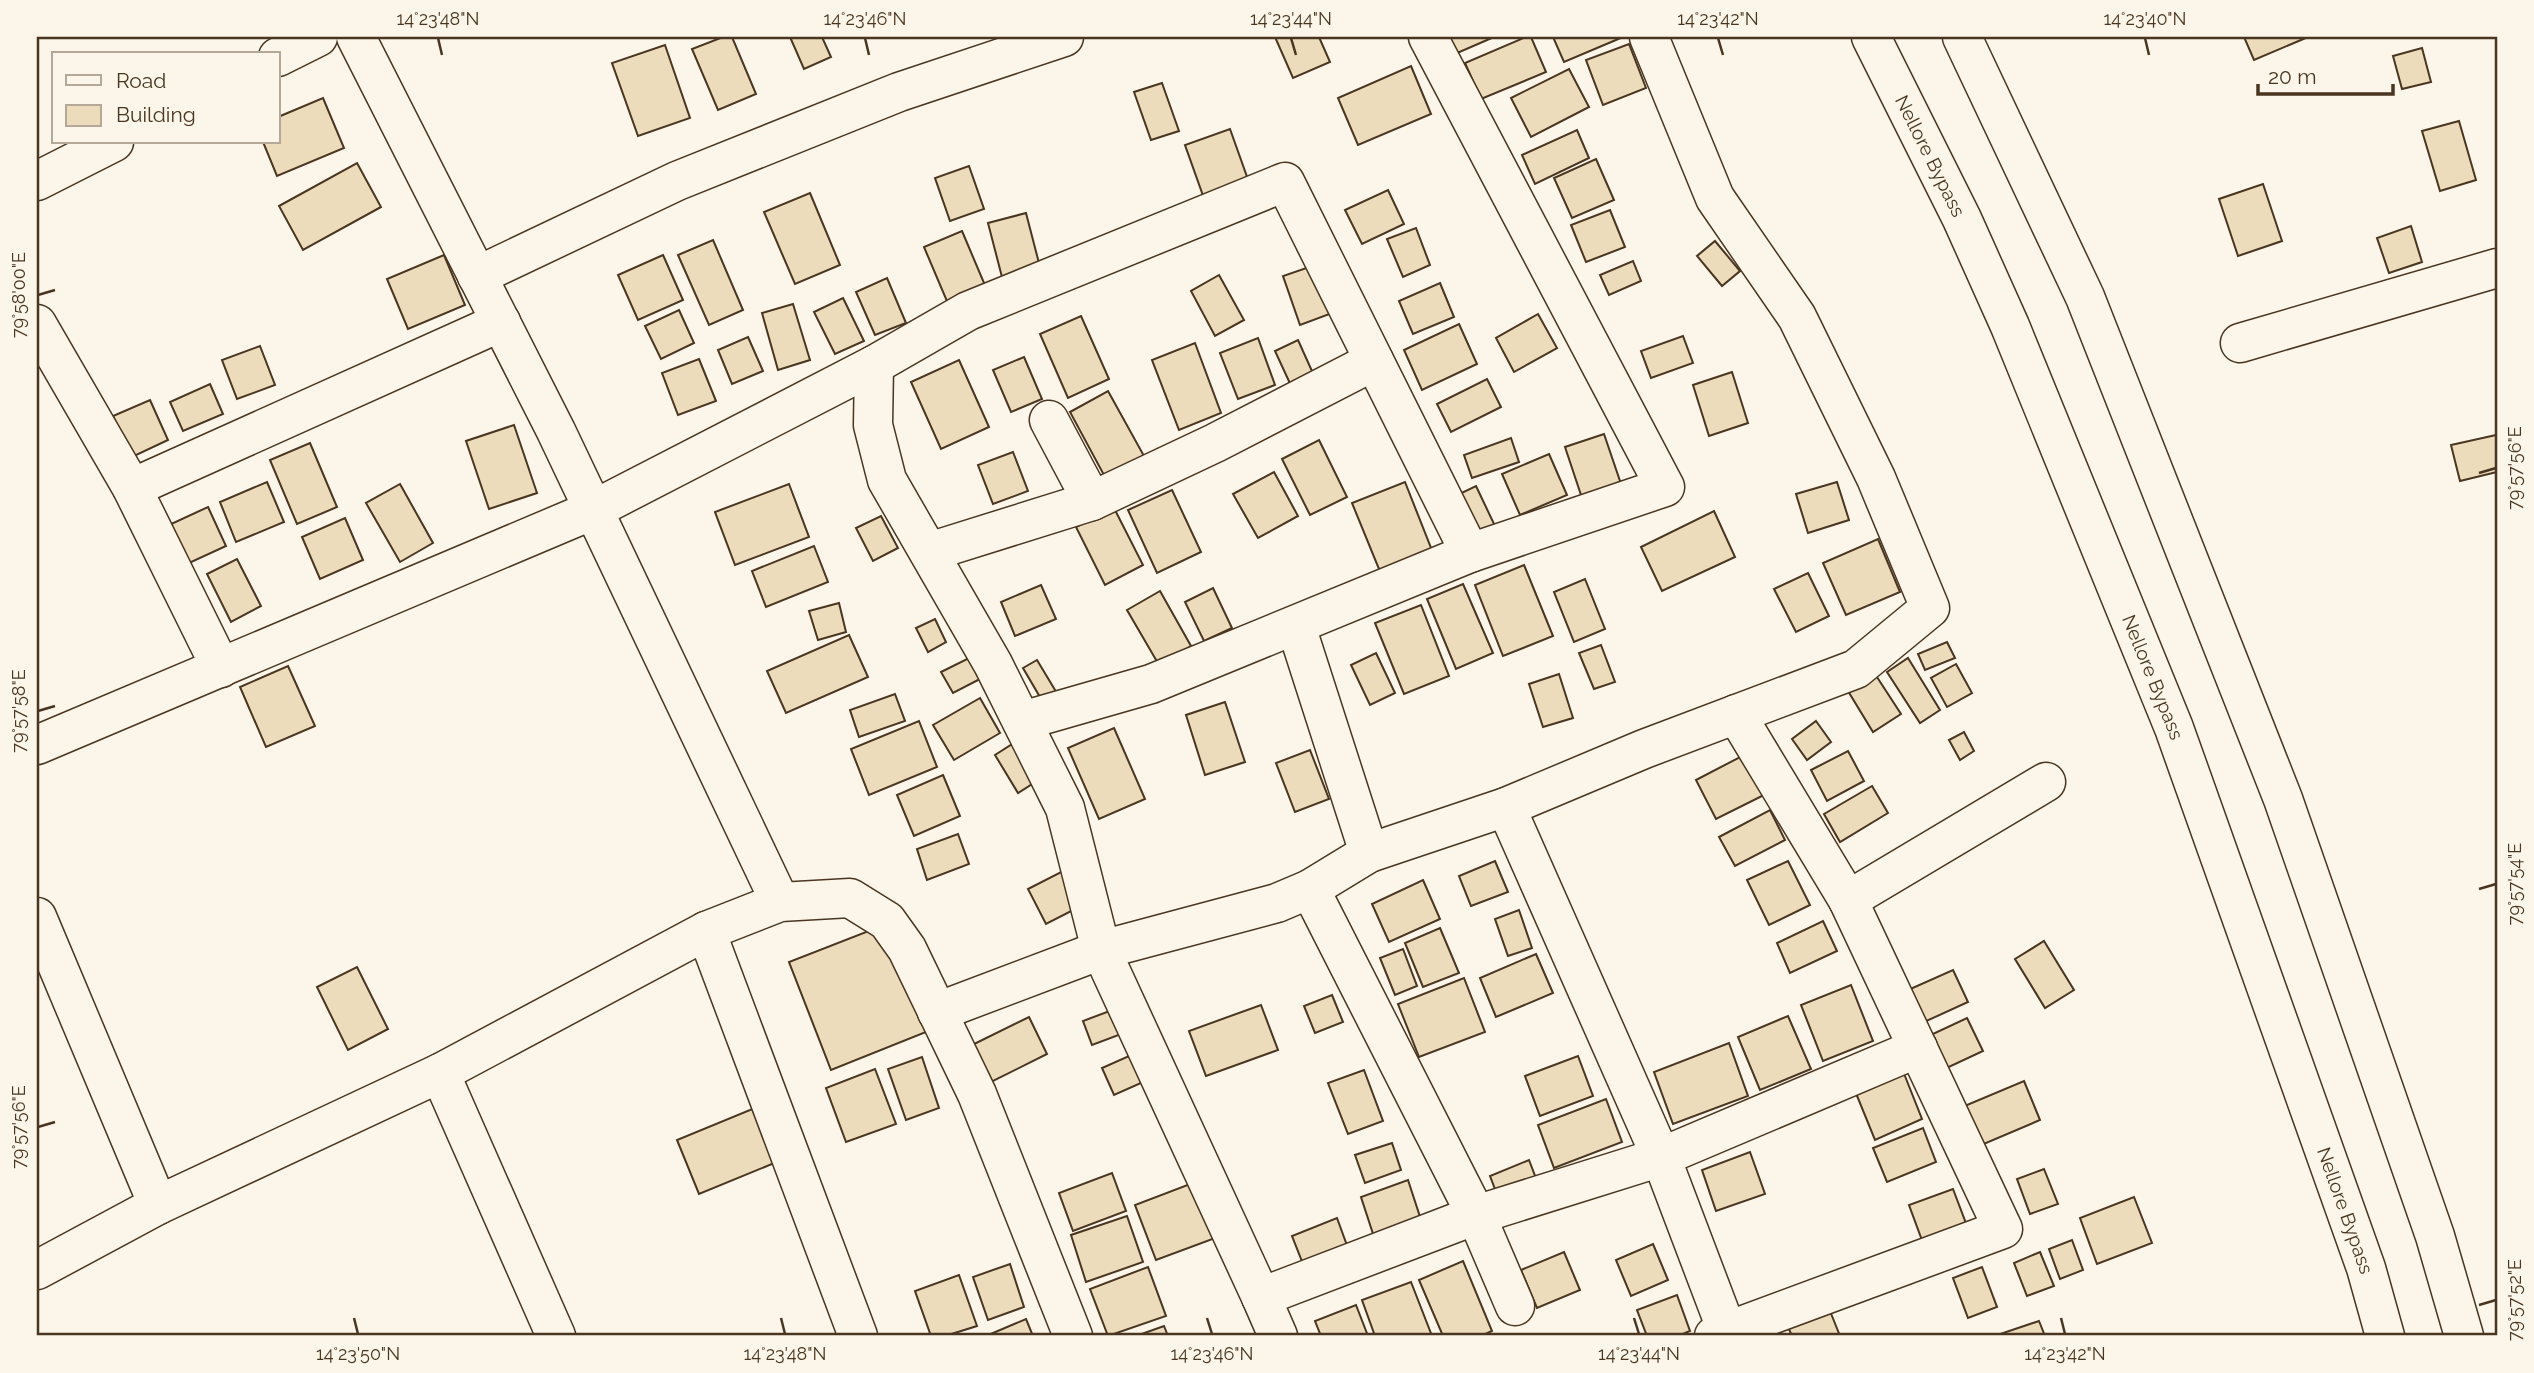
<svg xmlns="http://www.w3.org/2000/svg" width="2534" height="1373" viewBox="0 0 2534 1373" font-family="Raleway,sans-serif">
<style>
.building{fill:#ecdcbc;stroke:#4a3520;stroke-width:2}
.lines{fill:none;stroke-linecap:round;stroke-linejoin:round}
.minor-casing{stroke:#4a3520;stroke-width:41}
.trunk-casing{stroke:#4a3520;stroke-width:41}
.minor{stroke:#fbf6e9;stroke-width:38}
.trunk{stroke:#fbf6e9;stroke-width:38}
.ticks{fill:none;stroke:#4a3520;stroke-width:2.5}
.labels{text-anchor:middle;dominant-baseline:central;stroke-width:5;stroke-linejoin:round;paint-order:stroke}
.street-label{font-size:19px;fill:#4a3520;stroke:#fbf6e9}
.neatline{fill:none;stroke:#4a3520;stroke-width:2.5}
.ticks-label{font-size:18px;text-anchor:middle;fill:#4a3520}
</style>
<rect width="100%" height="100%" fill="#fbf6e9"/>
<!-- building -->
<g class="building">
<path d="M723 37H732L756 94 718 110 692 49Z"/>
<path d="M790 37H822L831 57 804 69Z"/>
<path d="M1275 37H1319L1330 62 1293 78Z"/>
<path d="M1447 37H1494L1455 54Z"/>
<path d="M1526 37H1531L1546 72 1481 99 1465 63Z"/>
<path d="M1553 37H1623L1564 62Z"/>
<path d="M2244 37H2308L2254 60Z"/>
<path d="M1629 44 1646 88 1603 105 1586 60Z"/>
<path d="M665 45 690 118 638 136 612 63Z"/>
<path d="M2422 48 2431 82 2402 89 2393 56Z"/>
<path d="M1411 66 1431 114 1358 145 1338 98Z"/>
<path d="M1569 69 1589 107 1531 137 1511 98Z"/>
<path d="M1162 83 1179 131 1151 140 1134 92Z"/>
<path d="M323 98 344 148 277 176 263 142H278V117Z"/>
<path d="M2459 121 2476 180 2440 191 2422 131Z"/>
<path d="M1230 129 1251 188 1206 204 1185 145Z"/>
<path d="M1577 130 1589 158 1535 184 1522 155Z"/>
<path d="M1596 159 1614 200 1572 218 1554 178Z"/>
<path d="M357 163 381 207 303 250 279 206Z"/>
<path d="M969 166 984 209 950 221 935 178Z"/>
<path d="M2263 184 2282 241 2238 256 2219 199Z"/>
<path d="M1388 190 1404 224 1362 244 1345 210Z"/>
<path d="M810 193 840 265 795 284 764 212Z"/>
<path d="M1610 210 1625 247 1586 262 1571 225Z"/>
<path d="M1026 213 1040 267 1002 277 988 223Z"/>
<path d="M2411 226 2422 262 2389 273 2377 238Z"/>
<path d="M1416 228 1430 265 1403 277 1387 239Z"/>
<path d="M962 231 987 290 949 306 924 247Z"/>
<path d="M713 240 743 310 709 325 678 255Z"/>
<path d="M1715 241 1740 271 1722 286 1697 256Z"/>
<path d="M444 255 465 305 408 329 387 279Z"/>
<path d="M663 255 683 300 638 320 618 275Z"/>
<path d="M1633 261 1641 281 1609 295 1600 275Z"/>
<path d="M1318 264 1335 312 1300 325 1283 276Z"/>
<path d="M1219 275 1244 320 1215 336 1191 291Z"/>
<path d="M887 278 906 323 875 335 856 292Z"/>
<path d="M1440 283 1454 317 1413 334 1399 301Z"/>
<path d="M843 298 864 341 835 354 814 312Z"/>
<path d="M793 304 810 360 778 370 762 313Z"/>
<path d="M679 310 694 343 661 359 645 326Z"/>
<path d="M1538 314 1557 348 1514 372 1496 338Z"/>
<path d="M1081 316 1109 379 1068 398 1040 334Z"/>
<path d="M1459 324 1477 364 1422 390 1404 350Z"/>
<path d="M1683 336 1693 363 1651 378 1641 351Z"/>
<path d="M748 337 763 371 732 384 718 350Z"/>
<path d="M1258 338 1275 385 1238 399 1220 353Z"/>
<path d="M1298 340 1316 380 1293 390 1275 351Z"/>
<path d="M1195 343 1221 413 1179 430 1152 360Z"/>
<path d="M260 346 275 385 237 399 222 360Z"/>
<path d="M1024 357 1042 399 1011 412 993 370Z"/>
<path d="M699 359 716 401 678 415 662 373Z"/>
<path d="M959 360 989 427 941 449 911 382Z"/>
<path d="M1732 372 1748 423 1709 436 1693 385Z"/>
<path d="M1487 379 1501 407 1451 432 1437 404Z"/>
<path d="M210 384 223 414 183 431 170 402Z"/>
<path d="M1108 391 1144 456 1105 477 1070 412Z"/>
<path d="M150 400 168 440 132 457 113 416Z"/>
<path d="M514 425 537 493 489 509 466 441Z"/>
<path d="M1604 434 1621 484 1582 498 1565 447Z"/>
<path d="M2496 435 2497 472 2460 481 2451 445Z"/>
<path d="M1511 438 1519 462 1472 478 1464 455Z"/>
<path d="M1319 440 1347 497 1310 515 1282 459Z"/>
<path d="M310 443 337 507 297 524 270 460Z"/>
<path d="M1013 452 1028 491 993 504 978 465Z"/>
<path d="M1549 454 1567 495 1520 515 1502 474Z"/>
<path d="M1274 472 1298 516 1258 538 1233 494Z"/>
<path d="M267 482 284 522 236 542 220 502Z"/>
<path d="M1405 482 1433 553 1381 574 1352 503Z"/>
<path d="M1837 482 1849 520 1808 533 1796 494Z"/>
<path d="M400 484 433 543 400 562 366 503Z"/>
<path d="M789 484 809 537 735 565 715 512Z"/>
<path d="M1476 486 1495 526 1468 539 1449 499Z"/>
<path d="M1172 490 1201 552 1157 573 1128 510Z"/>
<path d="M208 507 226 546 187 564 169 525Z"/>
<path d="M1114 508 1143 565 1105 585 1076 527Z"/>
<path d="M1714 511 1735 557 1662 591 1641 547Z"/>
<path d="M881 516 898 548 873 561 856 528Z"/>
<path d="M345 518 363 560 320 579 302 537Z"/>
<path d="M1878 539 1900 592 1846 615 1823 563Z"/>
<path d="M814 546 828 582 766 607 752 571Z"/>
<path d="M237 559 261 606 231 622 207 574Z"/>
<path d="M1524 565 1553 636 1503 656 1475 585Z"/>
<path d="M1808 573 1829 616 1796 632 1774 589Z"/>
<path d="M1585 579 1605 629 1574 642 1554 592Z"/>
<path d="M1463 584 1493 653 1456 669 1427 599Z"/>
<path d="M1041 585 1056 619 1015 636 1001 602Z"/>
<path d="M1213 588 1232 628 1204 641 1185 602Z"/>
<path d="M1160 591 1191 646 1159 665 1127 610Z"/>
<path d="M839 603 846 632 818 640 809 611Z"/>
<path d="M1421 605 1449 676 1404 694 1375 623Z"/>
<path d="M935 619 946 642 928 652 916 628Z"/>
<path d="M849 635 868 677 786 713 767 671Z"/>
<path d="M1947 642 1955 658 1925 670 1918 654Z"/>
<path d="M1601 645 1615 682 1594 689 1579 653Z"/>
<path d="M1376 653 1395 693 1370 705 1351 665Z"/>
<path d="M969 658 980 679 953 693 941 672Z"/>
<path d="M1908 658 1940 710 1920 723 1887 672Z"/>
<path d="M1037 660 1061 700 1047 709 1023 668Z"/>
<path d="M1956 664 1972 693 1947 707 1931 678Z"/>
<path d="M288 666 315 726 266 747 240 687Z"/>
<path d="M1559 674 1573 718 1543 727 1529 684Z"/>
<path d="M1875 674 1901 714 1873 732 1848 691Z"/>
<path d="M895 694 905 721 859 737 850 710Z"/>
<path d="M980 698 1000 733 954 760 933 725Z"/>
<path d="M1225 702 1245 762 1205 775 1186 715Z"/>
<path d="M919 721 937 767 869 795 851 749Z"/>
<path d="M1816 721 1831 742 1807 760 1792 739Z"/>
<path d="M1114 728 1145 799 1099 819 1068 748Z"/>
<path d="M1964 732 1974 751 1960 760 1949 740Z"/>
<path d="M1017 741 1040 779 1018 793 995 755Z"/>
<path d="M1310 750 1329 799 1295 812 1276 763Z"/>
<path d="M1848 751 1864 781 1827 801 1811 770Z"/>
<path d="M1744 755 1764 795 1716 819 1696 780Z"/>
<path d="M943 775 960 816 914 836 897 795Z"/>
<path d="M1872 786 1888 813 1840 842 1824 814Z"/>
<path d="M1770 810 1785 840 1735 866 1719 837Z"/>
<path d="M958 834 969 864 927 880 917 849Z"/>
<path d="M1495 861 1508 892 1471 906 1459 876Z"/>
<path d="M1788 861 1810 905 1769 925 1747 880Z"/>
<path d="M1065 870 1083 905 1046 924 1028 889Z"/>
<path d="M1423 880 1440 919 1389 942 1372 904Z"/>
<path d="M1519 910 1532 948 1508 956 1495 919Z"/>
<path d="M1823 921 1837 951 1790 973 1777 943Z"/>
<path d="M884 925 926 1032 831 1070 789 962Z"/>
<path d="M1440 928 1459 973 1423 987 1405 943Z"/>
<path d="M2044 941 2074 990 2045 1008 2015 959Z"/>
<path d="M1403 949 1417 986 1395 995 1380 958Z"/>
<path d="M1536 954 1553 993 1496 1017 1480 978Z"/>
<path d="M357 967 388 1029 348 1050 317 987Z"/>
<path d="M1953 970 1968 1002 1922 1023 1908 990Z"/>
<path d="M1464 978 1485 1032 1419 1057 1398 1004Z"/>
<path d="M1851 985 1873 1041 1823 1061 1801 1005Z"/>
<path d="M1332 995 1343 1022 1315 1033 1304 1006Z"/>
<path d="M1261 1005 1278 1050 1206 1076 1189 1031Z"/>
<path d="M1123 1006 1132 1030 1092 1045 1083 1021Z"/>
<path d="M1788 1016 1811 1069 1760 1090 1738 1037Z"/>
<path d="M1029 1017 1047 1054 985 1085 966 1048Z"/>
<path d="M1967 1018 1983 1051 1936 1073 1920 1040Z"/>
<path d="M1729 1043 1748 1096 1673 1124 1654 1072Z"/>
<path d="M1138 1052 1150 1079 1114 1095 1102 1068Z"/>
<path d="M1578 1056 1593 1096 1540 1116 1525 1076Z"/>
<path d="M922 1057 939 1108 906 1120 888 1069Z"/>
<path d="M1901 1066 1922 1119 1875 1140 1853 1086Z"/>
<path d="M875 1069 896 1124 846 1142 826 1088Z"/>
<path d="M1364 1070 1383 1121 1348 1134 1328 1083Z"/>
<path d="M2024 1081 2040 1120 1972 1149 1955 1110Z"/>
<path d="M1606 1099 1622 1142 1554 1168 1538 1125Z"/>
<path d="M762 1105 784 1159 699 1194 677 1140Z"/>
<path d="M1923 1128 1936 1162 1887 1182 1873 1148Z"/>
<path d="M1392 1143 1401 1170 1365 1183 1355 1155Z"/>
<path d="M1750 1152 1765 1194 1716 1211 1702 1170Z"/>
<path d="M1529 1160 1537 1181 1498 1197 1490 1176Z"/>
<path d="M2044 1169 2058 1204 2030 1214 2017 1179Z"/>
<path d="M1112 1173 1126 1211 1073 1231 1059 1193Z"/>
<path d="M1408 1180 1423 1226 1376 1243 1361 1197Z"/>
<path d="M1198 1181 1218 1237 1156 1260 1135 1205Z"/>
<path d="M1953 1189 1967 1226 1923 1243 1909 1205Z"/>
<path d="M2134 1197 2152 1243 2097 1264 2080 1218Z"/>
<path d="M1127 1216 1143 1262 1086 1282 1071 1235Z"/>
<path d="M1337 1218 1349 1251 1305 1269 1292 1236Z"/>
<path d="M2072 1240 2083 1270 2060 1279 2049 1249Z"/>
<path d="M1653 1244 1668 1280 1631 1296 1616 1260Z"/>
<path d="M1564 1252 1580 1290 1537 1308 1521 1270Z"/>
<path d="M2040 1252 2054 1286 2027 1296 2014 1263Z"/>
<path d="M1463 1261 1492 1331 1481 1336H1443L1419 1280Z"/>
<path d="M1010 1264 1024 1307 988 1320 973 1277Z"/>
<path d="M1148 1267 1166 1316 1108 1336 1090 1289Z"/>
<path d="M1982 1267 1997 1307 1968 1318 1953 1278Z"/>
<path d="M959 1275 977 1326 945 1336H931L915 1291Z"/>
<path d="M1411 1282 1432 1336H1375L1362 1300Z"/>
<path d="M1677 1295 1690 1331 1678 1336H1647L1637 1310Z"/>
<path d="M1356 1305 1368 1336H1321L1315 1321Z"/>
<path d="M1830 1311 1840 1336H1792L1788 1327Z"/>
<path d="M1026 1319 1033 1336H986Z"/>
<path d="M2039 1321 2045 1336H2001L2000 1334Z"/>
<path d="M1164 1326 1168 1336H1136Z"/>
</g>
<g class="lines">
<!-- minor casing -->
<g class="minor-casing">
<g id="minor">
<path d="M356 37 556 431 780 902"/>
<path d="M278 57 318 37"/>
<path d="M37 181 114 142"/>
<path d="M477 276 677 181 899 92 1064 37"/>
<path d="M37 324 132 488 221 668"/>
<path d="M2240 343 2497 268"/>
<path d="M874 365 873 425 887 480 993 664 1065 808 1101 950 1261 1297"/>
<path d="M1049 420 1092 501"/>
<path d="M132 488 501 322"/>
<path d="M929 552 1092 501 1215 443 1374 361"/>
<path d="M1296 626 1369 853"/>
<path d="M1022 721 1151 684 1470 553 1665 487 1428 37"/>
<path d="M37 745 593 510 874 365 968 311 1285 182 1470 553"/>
<path d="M1506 807 1661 1157 1727 1331"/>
<path d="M1310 889 1476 1215 1515 1306"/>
<path d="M1848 900 2046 782"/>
<path d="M37 917 158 1205"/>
<path d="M706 931 858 1336"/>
<path d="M937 1012 1101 950 1277 903 1310 889 1369 853 1506 807 1644 749 1856 669 1930 608 1876 478 1797 317 1715 198 1649 37"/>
<path d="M440 1073 556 1336"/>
<path d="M37 1270 158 1205 440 1073 706 931 780 902 850 898 887 921 907 949 977 1094 1073 1336"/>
<path d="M1278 1336 1261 1297 1476 1215 1661 1157 1918 1048"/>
<path d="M1714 1336 2003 1229 1848 900 1736 714"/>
</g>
</g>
<!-- trunk casing -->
<g class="trunk-casing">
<g id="trunk">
<path id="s1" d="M1871 37 1962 219 2010 326 2174 728 2366 1268 2385 1336"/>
<path d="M1962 37 2085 297 2283 799 2435 1236 2464 1336"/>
</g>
</g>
<!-- minor -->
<use href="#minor" class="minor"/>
<!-- trunk -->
<use href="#trunk" class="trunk"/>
</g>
<!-- ticks -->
<path class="ticks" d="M438 38 442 55M865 38 869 55M1291 38 1296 55M1718 38 1723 55M2145 38 2149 55M38 295 55 290M2479 473 2496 468M38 711 55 706M2479 889 2496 884M38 1127 55 1122M2479 1305 2496 1300M354 1318 358 1334M781 1318 785 1334M1207 1318 1212 1334M1634 1318 1639 1334M2061 1318 2065 1334"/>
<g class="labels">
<!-- street labels -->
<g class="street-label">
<text stroke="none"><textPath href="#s1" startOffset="133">Nellore Bypass</textPath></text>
<text stroke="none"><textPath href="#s1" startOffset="700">Nellore Bypass</textPath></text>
<text stroke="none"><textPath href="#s1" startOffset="1267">Nellore Bypass</textPath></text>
</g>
</g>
<!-- border -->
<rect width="2534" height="1373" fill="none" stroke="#fbf6e9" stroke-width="77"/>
<!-- legend -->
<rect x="52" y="52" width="228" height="91" fill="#fbf6e9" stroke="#b4a999" stroke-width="2"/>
<rect x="66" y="75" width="35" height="10" fill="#fbf6e9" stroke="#b4a999" stroke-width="2"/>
<text x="116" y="88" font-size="21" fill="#4a3520">Road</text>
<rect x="66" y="105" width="35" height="21" fill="#ecdcbc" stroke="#b4a999" stroke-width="2"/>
<text x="116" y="122" font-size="21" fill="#4a3520">Building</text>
<!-- scale -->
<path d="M2258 84v10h135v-10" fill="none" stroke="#4a3520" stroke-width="3.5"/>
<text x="2268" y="84" font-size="21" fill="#4a3520" stroke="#fbf6e9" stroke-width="5" paint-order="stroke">20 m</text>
<rect x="38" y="38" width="2458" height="1296" class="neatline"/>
<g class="ticks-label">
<text x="438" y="25">14°23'48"N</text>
<text x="865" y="25">14°23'46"N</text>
<text x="1291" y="25">14°23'44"N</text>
<text x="1718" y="25">14°23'42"N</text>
<text x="2145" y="25">14°23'40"N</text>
<text transform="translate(19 295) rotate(-90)" y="6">79°58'00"E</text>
<text transform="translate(2515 468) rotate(-90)" y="6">79°57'56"E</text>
<text transform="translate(19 711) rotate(-90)" y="6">79°57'58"E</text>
<text transform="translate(2515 884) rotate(-90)" y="6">79°57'54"E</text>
<text transform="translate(19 1127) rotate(-90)" y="6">79°57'56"E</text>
<text transform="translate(2515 1300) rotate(-90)" y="6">79°57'52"E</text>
<text x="358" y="1360">14°23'50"N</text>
<text x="785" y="1360">14°23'48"N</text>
<text x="1212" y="1360">14°23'46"N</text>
<text x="1639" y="1360">14°23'44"N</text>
<text x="2065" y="1360">14°23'42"N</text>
</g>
</svg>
